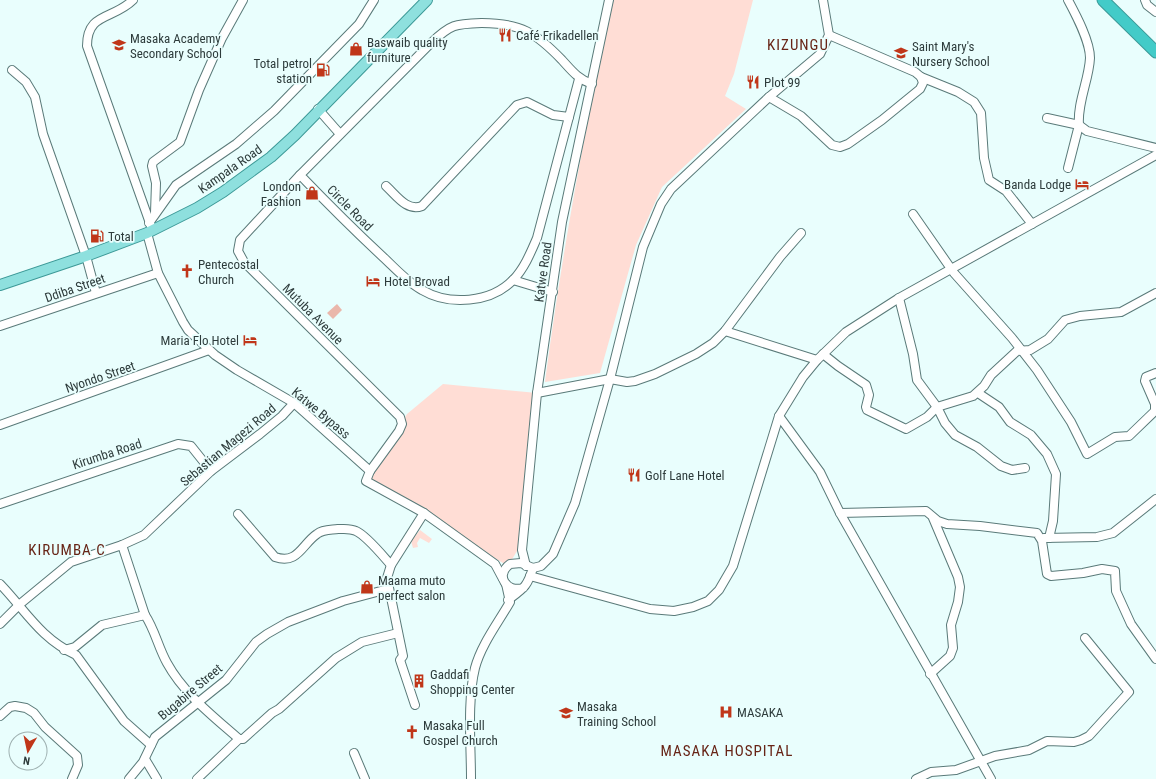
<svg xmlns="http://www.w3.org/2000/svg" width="1156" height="779" viewBox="0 0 1156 779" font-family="'Roboto Condensed',sans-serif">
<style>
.green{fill:#ffddd5}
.water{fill:#eab7ab}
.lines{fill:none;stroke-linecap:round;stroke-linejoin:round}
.minor-casing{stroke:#5a7a79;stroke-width:10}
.major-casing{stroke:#3c9997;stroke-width:12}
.highway-casing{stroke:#3c9997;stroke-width:13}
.minor{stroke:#fff;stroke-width:8}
.major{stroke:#8ee0de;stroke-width:10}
.highway{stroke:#43cbc8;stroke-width:11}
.labels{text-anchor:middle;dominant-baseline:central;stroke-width:3.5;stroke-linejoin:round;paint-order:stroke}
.poi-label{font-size:13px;fill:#2e3c3c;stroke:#e9fefd;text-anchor:start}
.street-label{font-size:13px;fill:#2e3c3c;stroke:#e9fefd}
.quarter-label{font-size:15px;letter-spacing:1px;fill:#672416;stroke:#e9fefd}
</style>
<rect width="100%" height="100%" fill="#e9fefd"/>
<!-- green -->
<g class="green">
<path d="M613 0H753L734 74 725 96 746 109 662 187 636 245 600 373 545 382C562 253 585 127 613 0Z"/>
<path d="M443 384 537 393 523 541 508 566 366 481 407 414Z"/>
<path d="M420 530 432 539 429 543 420 538 417 543 418 547 413 548 411 541Z"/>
</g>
<!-- water -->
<path class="water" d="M337 304 342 310 333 319 327 313Z"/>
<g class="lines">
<!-- minor casing -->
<g class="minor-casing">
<g id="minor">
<path d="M133 0C113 20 87 12 87 46L151 226"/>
<path d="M1068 0C1076 15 1090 41 1090 58 1089 80 1077 103 1079 125L1087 131 1156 148"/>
<path d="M1145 0 1147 5 1156 12"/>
<path d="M12 70 26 82 35 97 43 134 86 256 96 293"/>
<path d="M921 77 958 92 974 102 981 113 984 158 989 180 1006 191 1032 224"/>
<path d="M579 79 537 238C531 252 524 269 513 280 491 303 449 306 422 290 407 282 395 268 383 257 354 230 327 203 300 175L431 43C451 24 455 24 482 23 521 23 536 33 562 60 572 71 578 79 592 84"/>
<path d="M769 97 801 116 832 145 840 147 848 144 882 120 920 89 923 83 921 77 915 72 829 35"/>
<path d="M318 109 340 134"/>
<path d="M1047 118 1079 125 1068 168"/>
<path d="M300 175 240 240 238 251 244 262 400 417 402 424 399 431 370 471"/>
<path d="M386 186C396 195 407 212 422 206L517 105 527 102 553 115 569 117"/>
<path d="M155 213 156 183 152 166 153 162 180 142 199 90 222 38 243 0"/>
<path d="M913 214 954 273 1012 338 1037 370 1071 422 1087 454 1115 437 1129 436 1155 411V404L1145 381 1146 377 1156 373"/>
<path d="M149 223 176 185 236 144 274 111 359 24 374 0"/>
<path d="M147 233 158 273 183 322 188 330 215 355 237 370 294 403 370 471 366 481 424 513 495 564 503 579"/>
<path d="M513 280 553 292"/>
<path d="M899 298 913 354 917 380 937 407 973 396 984 386 991 375 1017 351 1030 350 1048 339 1065 320 1080 316 1121 312 1156 293"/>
<path d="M0 326 158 273"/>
<path d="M725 331 817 360"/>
<path d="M823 354 838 366 866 385 869 395 866 407 867 410 906 429 927 417 937 407 945 423 955 435 977 447 1001 466 1012 470 1025 468"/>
<path d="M537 393 610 379 627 382 635 381 655 374 696 354 713 343 725 331 780 257 801 233"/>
<path d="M978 393 999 407 1010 422 1031 435 1047 454 1056 474 1053 521 1049 538"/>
<path d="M779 416 820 472 840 513 991 779"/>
<path d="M0 425 209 350"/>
<path d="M0 504 178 444 191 446 211 471"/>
<path d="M840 513 926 511 938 521 947 524 980 526 1037 533 1042 541 1047 574 1051 576 1083 573 1102 569 1115 571 1116 591 1131 624 1156 659"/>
<path d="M238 514 275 557C298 565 302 544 317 534 323 529 331 530 338 529 344 529 350 528 356 531 367 536 382 555 391 565"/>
<path d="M1044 538 1097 537 1113 533 1156 499"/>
<path d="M122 545 145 615"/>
<path d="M526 566 522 550 537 393 562 222 609 0"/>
<path d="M533 568 541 566 553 554 575 503 610 379 643 247 661 204 671 189 769 97 820 54 829 35 823 0"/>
<path d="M530 576 650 609 674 611 693 607 708 601 719 590 733 566 779 416 803 377 817 360 846 332 899 298 1156 155"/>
<path d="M0 584C26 611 40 638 76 655L124 721 151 745"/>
<path d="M508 600C524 588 527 587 533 568L521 563 510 564C495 575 506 593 523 588"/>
<path d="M0 624 20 604 71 562 122 545 144 535 211 471 260 434 282 416 294 403"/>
<path d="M64 650 75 647 102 625 145 615C155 630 158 647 167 663 184 694 213 716 239 739H243L272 713 279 709 336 658 362 642 398 633"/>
<path d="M930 674 950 656 953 648 951 625 958 602 960 587 958 577 933 518"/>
<path d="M415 705 400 660 403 656 387 578 391 565 424 513"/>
<path d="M0 716 10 707 15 706 26 708 34 713 45 727 77 756 78 765 72 779"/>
<path d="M354 753 365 779"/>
<path d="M145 759 157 779"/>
<path d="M129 779 143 762 155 737 226 680 256 642 267 634 288 622 343 601 388 589"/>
<path d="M197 779 239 739"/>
<path d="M471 779C471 745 467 700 475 668 481 645 498 623 510 602L506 584"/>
<path d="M916 779 931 772 956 770 995 756 1029 750 1047 741 1074 742 1081 740 1089 736 1129 692 1085 638"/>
</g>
</g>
<!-- major casing -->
<g class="major-casing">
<path id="major" d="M0 285 86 256 147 233 197 208 223 192 271 157 295 135 427 0"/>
</g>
<!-- highway casing -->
<g class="highway-casing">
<path id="highway" d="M1103 0 1156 52"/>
</g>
<!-- minor -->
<use href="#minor" class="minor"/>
<!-- major -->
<use href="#major" class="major"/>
<!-- highway -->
<use href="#highway" class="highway"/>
</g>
<!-- icons -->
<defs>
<g id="restaurant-bare" transform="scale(1.08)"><path d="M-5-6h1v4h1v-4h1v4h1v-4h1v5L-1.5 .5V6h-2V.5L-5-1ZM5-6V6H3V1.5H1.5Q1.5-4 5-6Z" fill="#c03619" stroke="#e9fefd" stroke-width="2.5" paint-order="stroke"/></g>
<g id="school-bare" transform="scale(1.08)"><path d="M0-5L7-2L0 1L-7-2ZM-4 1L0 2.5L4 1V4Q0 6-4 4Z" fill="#c03619" stroke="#e9fefd" stroke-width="2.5" paint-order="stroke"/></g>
<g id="shop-bare" transform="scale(1.08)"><path d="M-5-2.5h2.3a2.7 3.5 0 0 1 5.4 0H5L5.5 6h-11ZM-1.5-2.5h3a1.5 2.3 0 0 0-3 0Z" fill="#c03619" stroke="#e9fefd" stroke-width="2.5" paint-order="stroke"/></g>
<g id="fuel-bare" transform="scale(1.08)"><path d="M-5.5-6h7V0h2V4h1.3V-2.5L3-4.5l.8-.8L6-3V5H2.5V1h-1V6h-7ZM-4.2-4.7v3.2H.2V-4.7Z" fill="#c03619" stroke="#e9fefd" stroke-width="2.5" paint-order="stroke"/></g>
<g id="hotel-bare" transform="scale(1.08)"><path d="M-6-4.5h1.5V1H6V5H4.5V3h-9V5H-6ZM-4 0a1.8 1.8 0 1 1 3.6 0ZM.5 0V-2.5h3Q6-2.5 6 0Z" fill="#c03619" stroke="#e9fefd" stroke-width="2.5" paint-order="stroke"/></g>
<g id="church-bare" transform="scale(1.08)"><path d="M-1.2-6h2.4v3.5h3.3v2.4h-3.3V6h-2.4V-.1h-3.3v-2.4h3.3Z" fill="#c03619" stroke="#e9fefd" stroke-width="2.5" paint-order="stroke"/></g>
<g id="building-bare" transform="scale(1.08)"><path d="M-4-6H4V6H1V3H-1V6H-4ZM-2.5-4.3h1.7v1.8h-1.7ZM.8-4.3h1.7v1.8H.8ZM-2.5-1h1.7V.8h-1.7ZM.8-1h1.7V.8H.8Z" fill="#c03619" stroke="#e9fefd" stroke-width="2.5" paint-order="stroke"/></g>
<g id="hospital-bare" transform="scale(1.08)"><path d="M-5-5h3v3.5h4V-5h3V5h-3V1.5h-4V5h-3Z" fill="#c03619" stroke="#e9fefd" stroke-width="2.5" paint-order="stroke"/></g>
</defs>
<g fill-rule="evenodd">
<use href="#restaurant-bare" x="505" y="35"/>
<use href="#school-bare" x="119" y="45"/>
<use href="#shop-bare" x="356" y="49"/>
<use href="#school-bare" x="901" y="53"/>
<use href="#fuel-bare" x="323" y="70"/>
<use href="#restaurant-bare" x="753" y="82"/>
<use href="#hotel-bare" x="1082" y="184"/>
<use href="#shop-bare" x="312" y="193"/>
<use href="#fuel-bare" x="97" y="236"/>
<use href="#church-bare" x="187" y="271"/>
<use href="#hotel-bare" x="373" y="281"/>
<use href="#hotel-bare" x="250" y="340"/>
<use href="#restaurant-bare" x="634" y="475"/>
<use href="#shop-bare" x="367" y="587"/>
<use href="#building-bare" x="419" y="681"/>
<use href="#hospital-bare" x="726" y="712"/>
<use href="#school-bare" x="566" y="713"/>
<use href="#church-bare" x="412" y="732"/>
</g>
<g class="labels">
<!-- poi labels -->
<g class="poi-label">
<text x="516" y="35">Café Frikadellen</text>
<text x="130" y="38">Masaka Academy<tspan x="130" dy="15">Secondary School</tspan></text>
<text x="367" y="42">Baswaib quality<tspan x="367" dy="15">furniture</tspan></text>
<text x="912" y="46">Saint Mary's<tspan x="912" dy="15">Nursery School</tspan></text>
<text x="312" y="63" text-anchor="end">Total petrol<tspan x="312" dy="15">station</tspan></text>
<text x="764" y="82">Plot 99</text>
<text x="1071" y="184" text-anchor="end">Banda Lodge</text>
<text x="301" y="186" text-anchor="end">London<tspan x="301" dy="15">Fashion</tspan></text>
<text x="108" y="236">Total</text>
<text x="198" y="264">Pentecostal<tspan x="198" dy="15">Church</tspan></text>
<text x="384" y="281">Hotel Brovad</text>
<text x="239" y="340" text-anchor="end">Maria Flo Hotel</text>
<text x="645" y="475">Golf Lane Hotel</text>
<text x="378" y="580">Maama muto<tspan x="378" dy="15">perfect salon</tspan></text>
<text x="430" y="674">Gaddafi<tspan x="430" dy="15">Shopping Center</tspan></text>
<text x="577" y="706">Masaka<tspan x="577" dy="15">Training School</tspan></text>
<text x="737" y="712">MASAKA</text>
<text x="423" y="725">Masaka Full<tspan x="423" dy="15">Gospel Church</tspan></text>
</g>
<!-- street labels -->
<g class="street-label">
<text transform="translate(230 169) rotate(-35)">Kampala Road</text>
<text transform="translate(350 208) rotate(45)">Circle Road</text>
<text transform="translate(543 272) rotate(-82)">Katwe Road</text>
<text transform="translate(75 288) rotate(-19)">Ddiba Street</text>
<text transform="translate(313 314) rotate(45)">Mutuba Avenue</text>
<text transform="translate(100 377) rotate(-19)">Nyondo Street</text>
<text transform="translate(321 413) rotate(40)">Katwe Bypass</text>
<text transform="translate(228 445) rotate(-40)">Sebastian Magezi Road</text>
<text transform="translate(107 454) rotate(-18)">Kirumba Road</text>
<text transform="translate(190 692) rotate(-40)">Bugabire Street</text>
</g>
<!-- quarter labels -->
<g class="quarter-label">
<text x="798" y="45">KIZUNGU</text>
<text x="67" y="550">KIRUMBA C</text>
<text x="727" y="751">MASAKA HOSPITAL</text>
</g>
</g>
<!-- north arrow -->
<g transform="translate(28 751) rotate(189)"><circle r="19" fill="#e9fefd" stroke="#9eb0b0"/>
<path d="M0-3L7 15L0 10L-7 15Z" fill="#c03619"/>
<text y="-6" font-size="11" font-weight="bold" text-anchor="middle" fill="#2e3c3c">N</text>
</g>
</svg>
